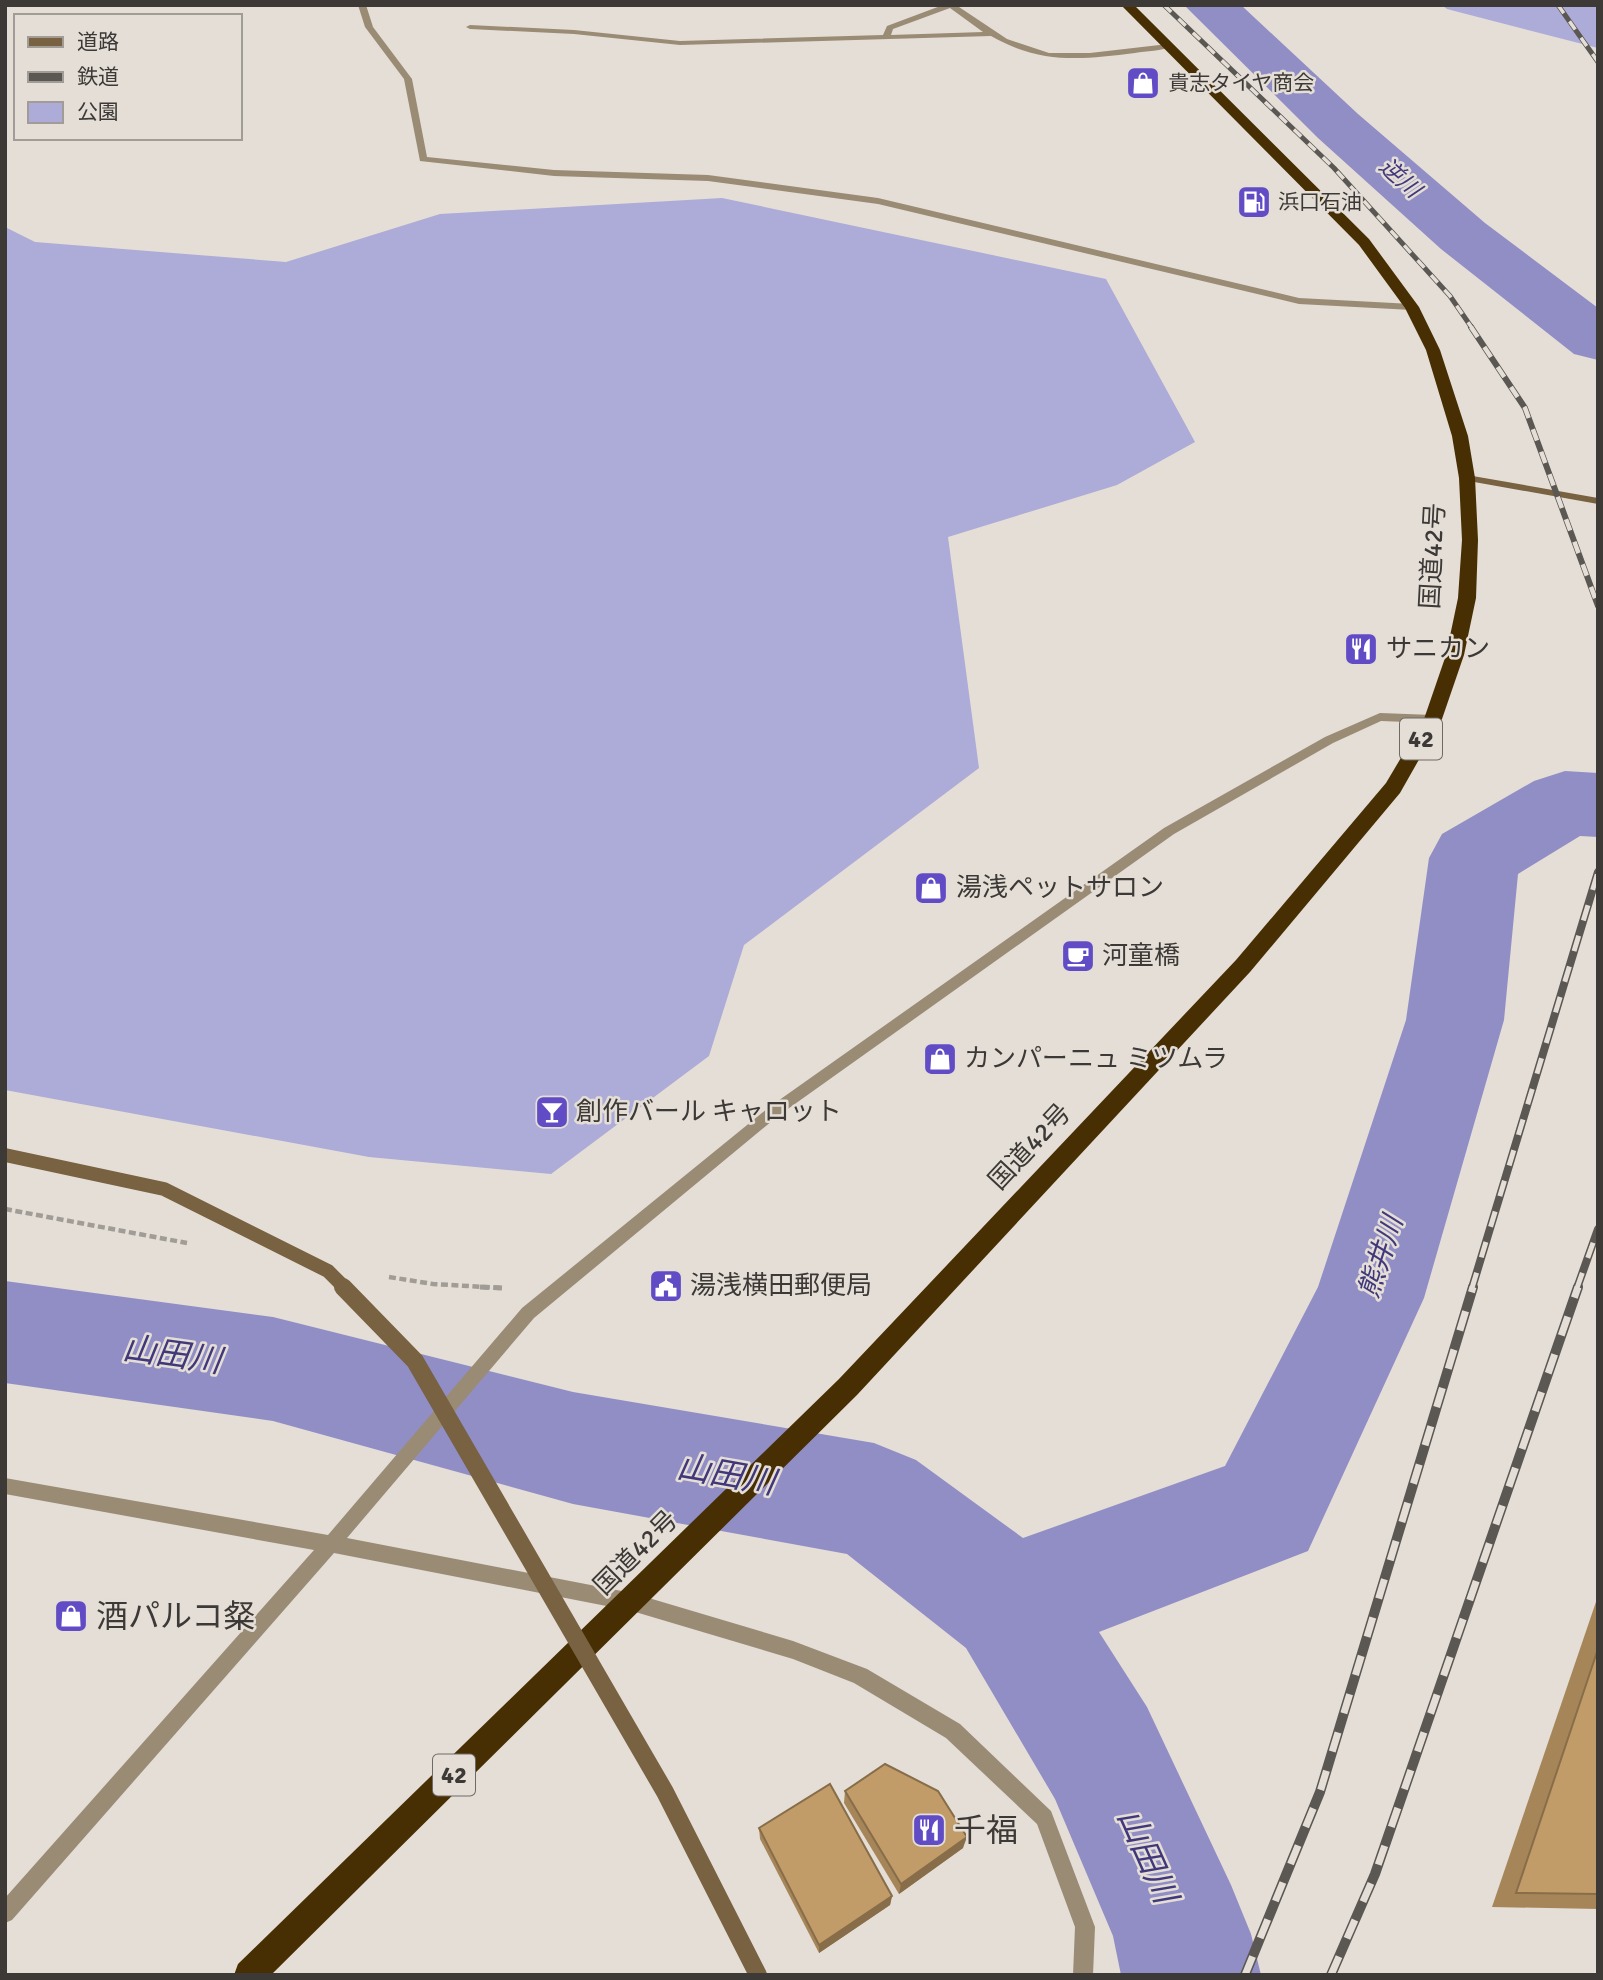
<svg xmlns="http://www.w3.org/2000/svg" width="1603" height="1980" viewBox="0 0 1603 1980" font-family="Signika,'Noto Sans JP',sans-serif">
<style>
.green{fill:#adabd7}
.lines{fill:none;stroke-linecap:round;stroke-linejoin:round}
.river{fill:#918ec6;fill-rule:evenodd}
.path-far1{stroke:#a19c96;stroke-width:4.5;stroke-dasharray:7 3.5;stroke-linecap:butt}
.path{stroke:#a19c96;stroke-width:5;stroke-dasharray:9 4.5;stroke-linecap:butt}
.street{fill:#9a8b75;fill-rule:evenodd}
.secondary{fill:#786241;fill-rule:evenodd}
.highway{fill:#472f03;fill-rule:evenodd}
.rail-far3-casing{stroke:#5b5753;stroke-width:5}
.rail-far2-casing{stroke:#5b5753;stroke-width:6}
.rail-far1-casing{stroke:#5b5753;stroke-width:8}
.rail-casing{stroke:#5b5753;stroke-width:10}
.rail-far3{stroke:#e4ded6;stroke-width:3.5;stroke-dasharray:10;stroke-linecap:butt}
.rail-far2{stroke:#e4ded6;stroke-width:4.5;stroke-dasharray:12;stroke-linecap:butt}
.rail-far1{stroke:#e4ded6;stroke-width:5;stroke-dasharray:16;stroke-linecap:butt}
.rail{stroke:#e4ded6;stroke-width:7;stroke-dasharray:20;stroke-linecap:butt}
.secondary-bridge-far1{stroke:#786241;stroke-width:14}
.secondary-bridge{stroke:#786241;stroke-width:18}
.wall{fill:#a68659}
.shaded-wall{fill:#876d49}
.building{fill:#c19c68;stroke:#876d49;stroke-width:2}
.labels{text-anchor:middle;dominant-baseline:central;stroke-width:5;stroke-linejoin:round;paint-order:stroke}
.far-poi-label{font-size:21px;fill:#3c3936;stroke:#e4ded6;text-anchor:start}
.far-water-label{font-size:23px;font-style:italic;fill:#41387c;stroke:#e4ded6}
.shield{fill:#e4ded6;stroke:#6e6a66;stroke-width:2}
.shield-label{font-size:24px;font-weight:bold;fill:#3c3936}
.street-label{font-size:26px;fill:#3c3936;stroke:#e4ded6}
.poi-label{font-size:26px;fill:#3c3936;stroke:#e4ded6;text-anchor:start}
.water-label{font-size:28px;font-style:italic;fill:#41387c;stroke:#e4ded6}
.near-poi-label{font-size:32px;fill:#3c3936;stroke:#e4ded6;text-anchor:start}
.near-water-label{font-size:33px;font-style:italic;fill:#41387c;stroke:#e4ded6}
</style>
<rect width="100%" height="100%" fill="#e4ded6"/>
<!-- green -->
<g class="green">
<path d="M1442 5H1598V48L1447 9Z"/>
<path d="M722 198 1106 279 1195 442 1117 485 948 537 979 768 744 945 709 1056 551 1174 369 1157 5 1090V227L35 242 286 262 440 214Z"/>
</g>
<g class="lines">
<!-- river -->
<g class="river">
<path d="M1184 5H1241L1358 114 1485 223 1598 308V360L1574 354 1441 249 1318 138Z"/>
<path d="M1565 771 1598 773V837L1580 836 1518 874 1504 1020 1424 1298 1308 1551 1099 1632 1147 1707 1231 1885 1251 1934 1261 1975H1121L1113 1936 1055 1799 966 1648 847 1554 573 1504 273 1421 5 1383V1281L273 1317 573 1392 874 1443 916 1460 1023 1538 1225 1466 1318 1287 1406 1020 1429 858 1442 834 1534 781Z"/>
</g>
<!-- path-far1 -->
<g class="path-far1">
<path d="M5 1209 187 1243"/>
<path d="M389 1277 433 1284 502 1288"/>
</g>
<!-- path -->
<path class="path" d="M480 1287 502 1288"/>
<!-- street -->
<g class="street">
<path d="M358 5H366L373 27 412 79 427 157 554 170 708 175 878 198 1299 298 1412 304 1417 307 1412 310 1299 304 878 204 708 181 554 176 420 161 404 79 365 27Z"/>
<path d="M943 5H956L1007 39 1049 53H1090L1168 44 1172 46C1162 51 1146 51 1135 53 1080 60 1040 64 991 36L680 45 574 34 470 29 466 27 470 25 574 30 680 41 883 35 887 26ZM950 8 983 32 891 35 893 29Z"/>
<path d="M1380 713 1433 715 1439 719 1433 723 1381 721 1333 743 1174 834 778 1116 534 1318 347 1538 632 1593 793 1641 867 1669 960 1724 1051 1811 1095 1927 1093 1975H1073L1075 1927 1037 1824 946 1738 854 1683 793 1659 632 1611 334 1553 12 1920 5 1923V1898L314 1550 5 1494V1478L328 1535 522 1308 768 1108 1164 828 1325 737Z"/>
</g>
<!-- secondary -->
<path class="secondary" d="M1467 475 1598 498V504L1463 480 1462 478Z"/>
<!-- highway -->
<path class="highway" d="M1121 5H1134L1369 239 1419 307 1440 350 1468 436 1475 478 1478 540 1476 598 1464 655 1442 719 1400 793 1250 972 857 1395 271 1975H234L238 1964 839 1379 1236 960 1386 783 1424 719 1446 655 1458 598 1462 540 1459 478 1452 436 1426 350 1405 308 1359 245Z"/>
<!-- rail-far3 casing -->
<g class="rail-far3-casing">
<g id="rail-far3">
<path d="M1164 5 1334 168 1450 296 1472 328"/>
<path d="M1558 5 1598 62"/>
</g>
</g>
<!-- rail-far2 casing -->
<g class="rail-far2-casing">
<path id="rail-far2" d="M1471 327 1525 408 1598 606"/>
</g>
<!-- rail-far1 casing -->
<g class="rail-far1-casing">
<g id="rail-far1">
<path d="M1472 1288 1598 872"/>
<path d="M1577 1288 1598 1229"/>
</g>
</g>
<!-- rail casing -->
<g class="rail-casing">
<g id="rail">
<path d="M1245 1975 1320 1792 1473 1287"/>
<path d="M1331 1975 1375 1874 1578 1287"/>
</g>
</g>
<!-- rail-far3 -->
<use href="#rail-far3" class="rail-far3"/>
<!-- rail-far2 -->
<use href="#rail-far2" class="rail-far2"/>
<!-- rail-far1 -->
<use href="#rail-far1" class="rail-far1"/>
<!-- rail -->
<use href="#rail" class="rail"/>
<!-- secondary-bridge-far1 -->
<path class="secondary-bridge-far1" d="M5 1155 164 1189 328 1271 345 1288"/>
<!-- secondary-bridge -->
<path class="secondary-bridge" d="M343 1287 415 1361 665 1792 758 1975"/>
</g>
<!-- wall -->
<g class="wall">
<path d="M1598 1596V1909L1492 1907Z"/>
<path d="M845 1791 963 1848 899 1894 844 1803Z"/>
<path d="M759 1828 892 1896 890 1905 819 1953 760 1839Z"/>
</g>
<!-- shaded-wall -->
<g class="shaded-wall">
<path d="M967 1837 963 1848 899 1894 901 1884Z"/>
<path d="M892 1896 890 1905 819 1953V1945Z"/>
</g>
<!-- building -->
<g class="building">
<path d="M1598 1649V1894L1516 1893Z"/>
<path d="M885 1764 938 1791 967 1837 901 1884 845 1791Z"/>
<path d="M830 1784 892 1896 819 1945 759 1828Z"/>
</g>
<!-- icons -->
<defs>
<g id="shop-square" transform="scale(1.75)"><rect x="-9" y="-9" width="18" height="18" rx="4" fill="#614cc5" stroke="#e4ded6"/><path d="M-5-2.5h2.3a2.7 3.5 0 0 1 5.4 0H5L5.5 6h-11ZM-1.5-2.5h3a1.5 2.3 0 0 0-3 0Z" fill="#fff"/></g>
<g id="fuel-square" transform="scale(1.75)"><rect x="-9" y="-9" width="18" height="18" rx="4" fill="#614cc5" stroke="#e4ded6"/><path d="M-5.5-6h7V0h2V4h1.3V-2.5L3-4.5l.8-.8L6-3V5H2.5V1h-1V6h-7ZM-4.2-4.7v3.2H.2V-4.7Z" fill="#fff"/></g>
<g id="restaurant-square" transform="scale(1.75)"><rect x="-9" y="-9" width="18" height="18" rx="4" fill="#614cc5" stroke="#e4ded6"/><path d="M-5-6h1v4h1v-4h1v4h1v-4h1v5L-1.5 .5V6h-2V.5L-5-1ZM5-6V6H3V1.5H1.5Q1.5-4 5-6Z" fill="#fff"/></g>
<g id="cafe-square" transform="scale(1.75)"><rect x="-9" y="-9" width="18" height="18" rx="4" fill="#614cc5" stroke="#e4ded6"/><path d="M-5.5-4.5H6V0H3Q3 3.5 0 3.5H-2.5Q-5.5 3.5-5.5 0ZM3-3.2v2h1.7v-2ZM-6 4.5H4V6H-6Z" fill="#fff"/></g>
<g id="bar-square" transform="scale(1.75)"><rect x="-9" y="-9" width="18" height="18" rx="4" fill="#614cc5" stroke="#e4ded6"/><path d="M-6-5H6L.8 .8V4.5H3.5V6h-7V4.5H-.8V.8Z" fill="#fff"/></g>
<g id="civic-square" transform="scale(1.75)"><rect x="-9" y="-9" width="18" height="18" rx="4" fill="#614cc5" stroke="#e4ded6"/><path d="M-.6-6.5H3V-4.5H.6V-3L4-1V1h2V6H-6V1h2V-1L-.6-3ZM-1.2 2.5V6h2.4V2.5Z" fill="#fff"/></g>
</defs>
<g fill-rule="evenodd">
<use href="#shop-square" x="1143" y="83"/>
<use href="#fuel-square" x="1254" y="202"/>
<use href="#restaurant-square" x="1361" y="649"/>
<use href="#shop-square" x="931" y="888"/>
<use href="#cafe-square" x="1078" y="956"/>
<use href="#shop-square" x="940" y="1059"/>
<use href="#bar-square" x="552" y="1112"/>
<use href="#civic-square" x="666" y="1286"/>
<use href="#shop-square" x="71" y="1616"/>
<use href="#restaurant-square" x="929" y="1830"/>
</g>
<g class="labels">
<!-- far-poi labels -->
<g class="far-poi-label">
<text x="1168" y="83">貴志タイヤ商会</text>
<text x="1278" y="202">浜口石油</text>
</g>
<!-- far-water labels -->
<g class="far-water-label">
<text transform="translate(1400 178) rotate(42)">逆川</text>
</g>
<!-- shield labels -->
<g class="shield">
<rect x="1400" y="718.5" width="42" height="41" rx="5"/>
<rect x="433" y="1754.5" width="42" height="41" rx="5"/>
</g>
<g class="shield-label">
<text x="1421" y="739">42</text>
<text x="454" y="1775">42</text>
</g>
<!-- street labels -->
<g class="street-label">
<text transform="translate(1433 556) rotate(-87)">国道42号</text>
<text transform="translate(1030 1147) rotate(-47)">国道42号</text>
<text transform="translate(636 1553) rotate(-45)">国道42号</text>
</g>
<!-- poi labels -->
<g class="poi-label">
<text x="1386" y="649">サニカン</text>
<text x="956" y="888">湯浅ペットサロン</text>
<text x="1102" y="956">河童橋</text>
<text x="964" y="1059">カンパーニュ ミツムラ</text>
<text x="576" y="1112">創作バール キャロット</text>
<text x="690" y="1286">湯浅横田郵便局</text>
</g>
<!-- water labels -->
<g class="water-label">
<text transform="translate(1381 1257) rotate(-72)">熊井川</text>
</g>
<!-- near-poi labels -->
<g class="near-poi-label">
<text x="96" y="1616">酒パルコ粲</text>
<text x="954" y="1830">千福</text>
</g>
<!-- near-water labels -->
<g class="near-water-label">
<text transform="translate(172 1355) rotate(8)">山田川</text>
<text transform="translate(726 1475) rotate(10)">山田川</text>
<text transform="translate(1147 1856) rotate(66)">山田川</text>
</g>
</g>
<!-- border -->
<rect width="1603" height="1980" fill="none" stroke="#3c3936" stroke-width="14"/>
<!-- legend -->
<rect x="14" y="14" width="228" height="126" fill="#e4ded6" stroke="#a19c96" stroke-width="2"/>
<rect x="28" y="37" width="35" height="10" fill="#786241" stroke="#a19c96" stroke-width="2"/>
<text x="77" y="49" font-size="21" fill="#3c3936">道路</text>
<rect x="28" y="72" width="35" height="10" fill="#5b5753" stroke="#a19c96" stroke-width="2"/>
<text x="77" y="84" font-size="21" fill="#3c3936">鉄道</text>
<rect x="28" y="102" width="35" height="21" fill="#adabd7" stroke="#a19c96" stroke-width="2"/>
<text x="77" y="119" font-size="21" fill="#3c3936">公園</text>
</svg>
